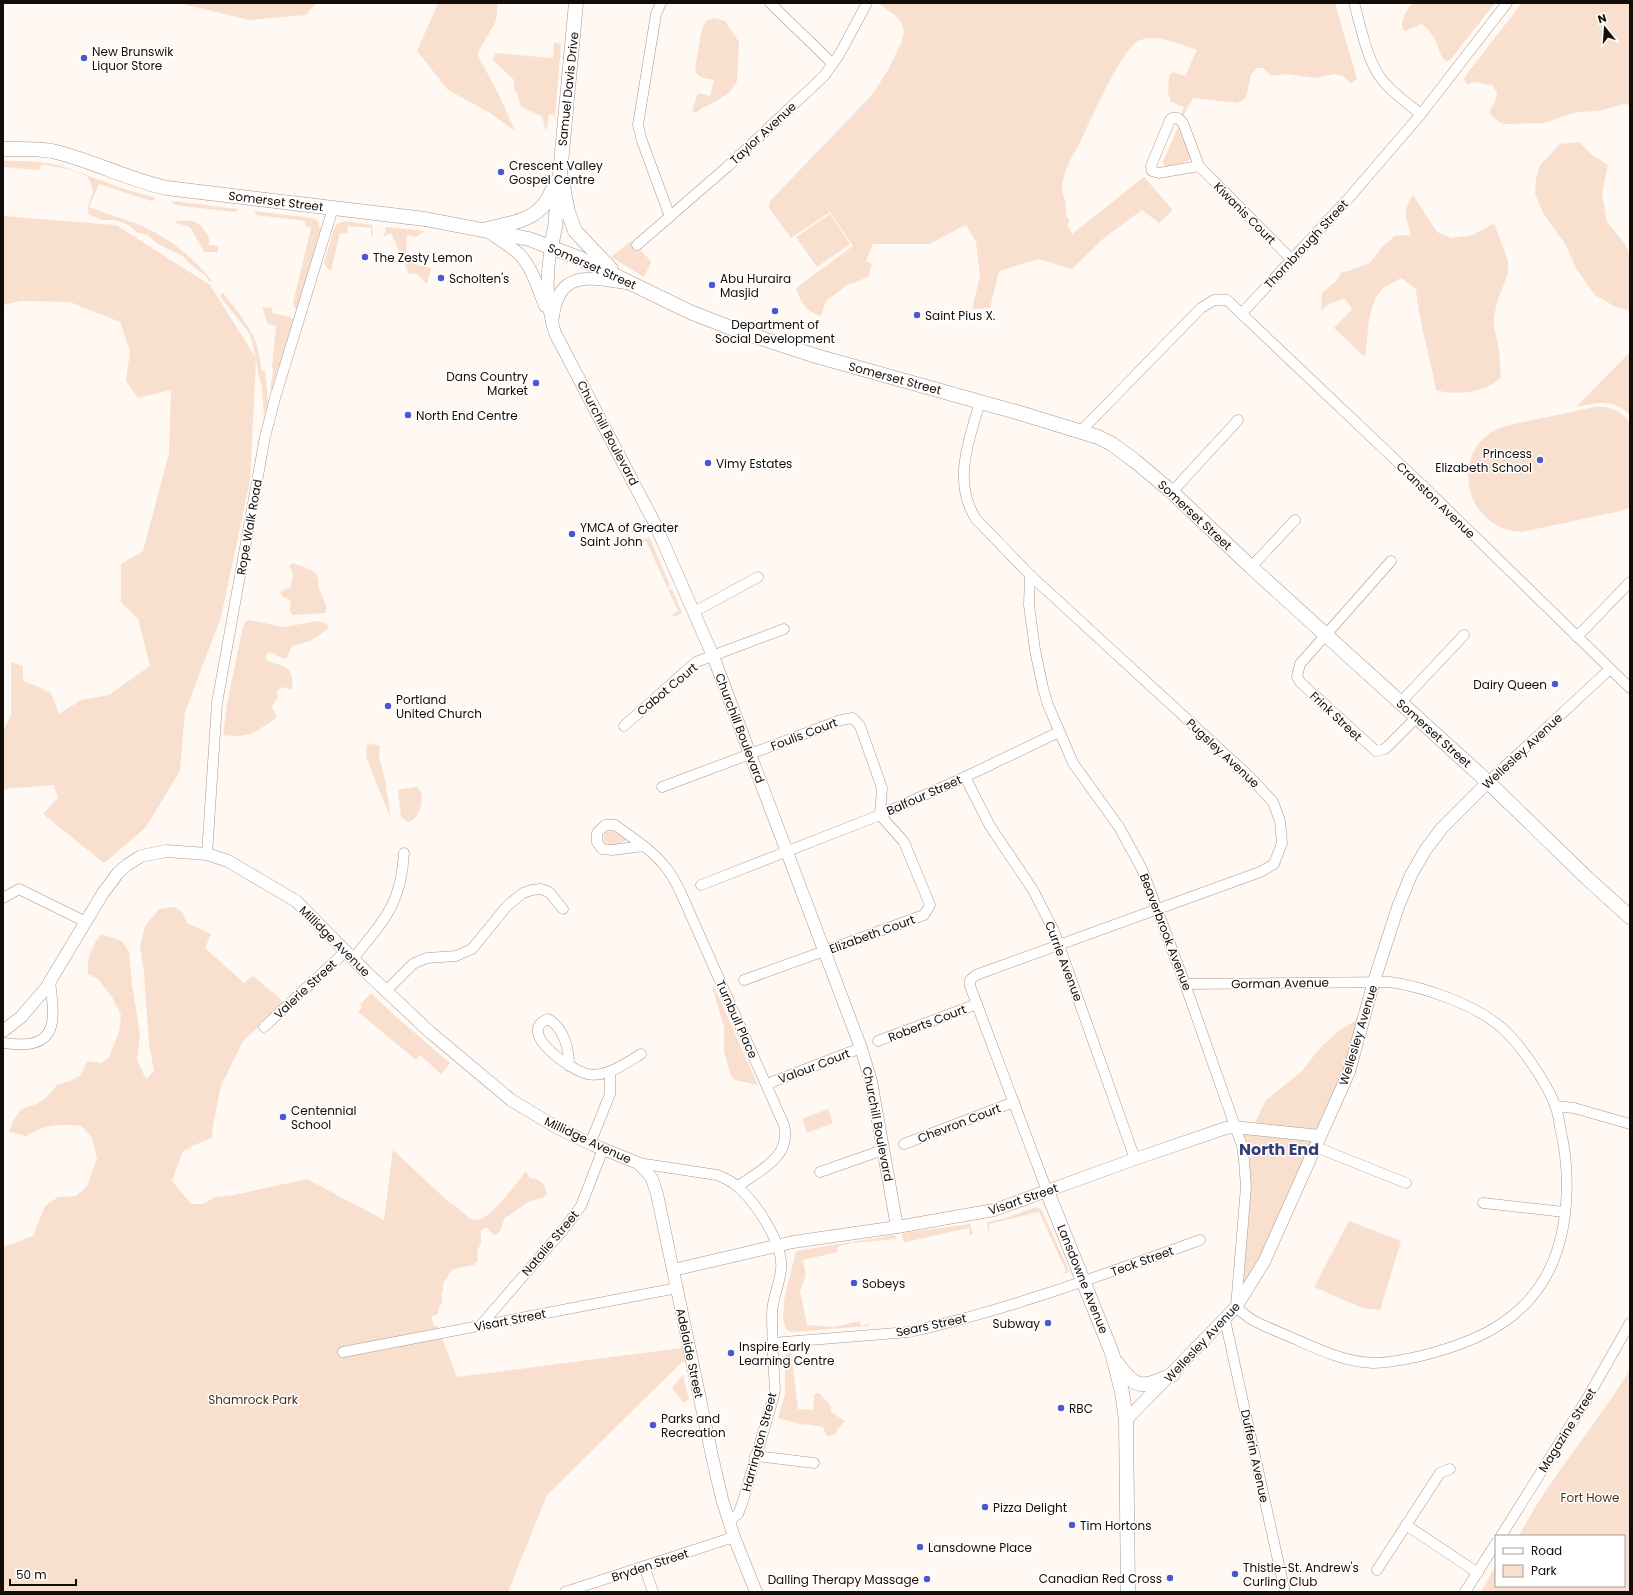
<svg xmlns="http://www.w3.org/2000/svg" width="1633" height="1595" viewBox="0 0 1633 1595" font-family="Poppins,sans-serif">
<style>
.green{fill:#f9e0ce}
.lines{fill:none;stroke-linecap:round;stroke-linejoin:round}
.minor-casing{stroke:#a8988d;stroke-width:11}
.tertiary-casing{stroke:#a8988d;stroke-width:13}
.secondary-casing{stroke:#a8988d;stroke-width:15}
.minor{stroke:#fff;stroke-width:10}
.tertiary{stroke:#fff;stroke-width:12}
.secondary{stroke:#fff;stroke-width:14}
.poi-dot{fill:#4b57cc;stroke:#fff;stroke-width:1.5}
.labels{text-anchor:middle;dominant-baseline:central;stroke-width:3;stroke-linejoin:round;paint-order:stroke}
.poi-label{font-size:12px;fill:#130d09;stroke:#fff;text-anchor:start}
.street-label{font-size:12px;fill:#130d09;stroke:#fff}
.park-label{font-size:12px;fill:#4e2e13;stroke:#fff}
.district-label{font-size:16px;font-weight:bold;fill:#343e79;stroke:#fff}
</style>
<rect width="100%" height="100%" fill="#fff8f3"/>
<!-- green -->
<g class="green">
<path d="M179 3H316L306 15 249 20Z"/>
<path d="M438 3H498L496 21 477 54 498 93 515 131 490 113 448 90 417 51Z"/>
<path d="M878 3H1335L1357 79 1351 83 1343 76 1335 74 1315 78 1287 74 1271 76 1263 68H1257L1251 75 1246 98 1237 103 1193 98 1183 116 1181 115 1184 107 1171 102 1168 93 1169 75 1174 72 1185 76 1197 50C1180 44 1159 34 1140 40 1123 46 1092 118 1083 136 1076 151 1066 164 1063 181 1061 190 1063 192 1065 201 1067 209 1064 214 1070 221L1067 224 1072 234 1144 177 1173 210 1159 223 1142 210 1103 239 1072 269 1038 259 999 271 990 308 972 309 980 276 976 242 966 225 929 244H873L866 261 872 264 868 277 846 286 826 301 821 316C806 311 800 302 796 288L853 246 830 212 791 238 769 208 770 201 871 96 887 72 902 41 904 31 901 22 896 16Z"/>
<path d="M1413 3H1495L1450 60 1446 61C1440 56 1440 52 1437 45 1434 36 1429 30 1422 24L1406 31 1402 29C1401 19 1406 10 1413 3Z"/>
<path d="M1522 3H1630V105L1623 104 1599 111 1577 112 1544 123 1506 124 1499 122 1489 113 1496 99 1497 92 1492 85 1473 82 1467 85 1464 80 1466 75Z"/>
<path d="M715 18 725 21 739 42 737 81 729 93 706 107 705 106 695 113 692 110 698 93 710 96 714 80C705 78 696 79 695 68L702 28 707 20Z"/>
<path d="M554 42 561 44 555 117 551 114 549 115 547 129H545L543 120 541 116 521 107 518 96 514 88V80L492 59 495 56 494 53 553 58Z"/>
<path d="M1178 127H1180L1194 158 1173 167H1167L1164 165 1163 162Z"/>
<path d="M1579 142 1592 155 1608 165 1602 194 1607 222 1625 244 1630 255V311L1614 306 1595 295 1576 268 1565 244 1543 213 1535 193 1536 178 1540 165 1560 144Z"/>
<path d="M3 161H29L59 165 124 189 156 198 152 201 148 200 99 184 89 207C106 214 125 219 142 226 169 238 193 257 212 281L209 282 207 277 190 264 183 256 156 243 149 236 136 232 130 226 116 220H101L90 215 88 212V206L93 191 91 183 87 176 71 170 41 164 40 170 3 167Z"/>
<path d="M1413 195 1437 232 1452 238 1473 235 1494 223 1508 261V273L1497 302 1494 317V326L1499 350 1501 377C1487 393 1456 396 1436 390 1430 356 1419 324 1416 289L1401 278C1395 282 1384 286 1380 292 1366 311 1369 335 1365 357L1334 328 1352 309 1344 298 1328 305 1321 310 1322 293 1336 281 1342 272 1349 271 1370 263 1382 247 1395 236 1411 235C1406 217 1402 211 1413 195Z"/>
<path d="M172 201 238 209 236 212H233L175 205 172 203Z"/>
<path d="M254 211 313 218 319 222V227L321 228 297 310 294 307 293 303 311 228 305 226V221L257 215Z"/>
<path d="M830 214 850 244 817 267 796 237Z"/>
<path d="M3 216 116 225 210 285 256 358 250 334 222 299 220 295 223 293 241 316 253 335 257 345 262 371H265L268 402 264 415 262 387 258 373 256 359 250 481 221 617 185 712 180 771 146 827 104 863 43 814 58 798 54 785 3 789V731L11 715V662L23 666V681L34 685 51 693 59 714 81 700 109 695 150 666 138 619 121 602V564L143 551 169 453 171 390 138 398 126 381 130 351 120 322 70 302 21 301 3 305Z"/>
<path d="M176 221C190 221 196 218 204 230 208 236 210 238 209 245L218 246V252H204L190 227 176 223Z"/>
<path d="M345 221 372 225 373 235H371V228L348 226 347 233H340L331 270H329L324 263 334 229 337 224Z"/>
<path d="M386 227 425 231 416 237 407 235 406 258H412L414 264 431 268 427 284C422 279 417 271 409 274L391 233 384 236Z"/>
<path d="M631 241 650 260 651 263 644 277 611 257Z"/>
<path d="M262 307 272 308V313L290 317 294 320 271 391C269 383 275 375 272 366L276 326 268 324Z"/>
<path d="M1630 352V415C1612 398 1599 403 1576 407Z"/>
<path d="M1594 407C1609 406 1621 410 1630 423V507L1621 511 1522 532C1461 530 1447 444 1505 426Z"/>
<path d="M649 537 670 585 668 586 670 590 672 589 682 613 674 617 672 615 678 611 646 541 641 543 639 542Z"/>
<path d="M293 563 313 571 317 575 319 588 327 608 325 613 294 615C287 612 291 607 291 601L282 596 280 592 291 587 293 574 289 566Z"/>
<path d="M249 620 284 627 318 621 325 623 329 628 310 641 293 646 290 650 287 658 284 659 273 653H268L265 656C268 669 296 657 292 688L290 690 283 687 277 690 278 698C271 707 270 706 277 716L275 719C255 732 248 739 223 735L227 704 243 626 246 621Z"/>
<path d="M369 744 380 745 379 756 385 780 391 819 366 757 367 745Z"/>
<path d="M416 787C428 792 420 820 408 822L401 817 398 791 402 789Z"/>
<path d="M612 831 625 838V841C617 847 596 846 606 832Z"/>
<path d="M175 907 183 913 187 923 211 934 205 948 244 983 253 976 278 997 284 1004 243 1041 221 1086 213 1125 212 1138 197 1144 183 1151 172 1181 191 1204H203L215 1197 234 1195 307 1179 384 1220 393 1150 452 1205 453 1204C460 1209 467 1219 476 1220 490 1221 517 1182 526 1171L530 1178C541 1179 544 1183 547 1194L542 1198 528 1202 505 1218 499 1233 495 1235 492 1234 488 1228C478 1228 481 1234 481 1242 481 1245 478 1248 477 1251 477 1254 478 1258 478 1261L474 1265 453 1269 443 1283V1290L441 1296 443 1302 439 1306 438 1314 431 1317 434 1325 438 1327 457 1377 689 1347 691 1360 681 1363 547 1495 508 1592H3V1247L33 1236 45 1206 58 1197 76 1196 87 1186 97 1159 92 1138 82 1126C60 1124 45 1124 26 1136L9 1132 13 1121 21 1109 36 1104 46 1098 58 1084 67 1082 80 1076 87 1061 101 1063 109 1057 119 1032 121 1015 112 997 98 979 88 974C87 957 91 948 101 934L122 941 129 952 132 984 140 1034 137 1060 146 1079 154 1071 149 1044 144 972 140 946 145 926 159 909Z"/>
<path d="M713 984 758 1085 735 1080 731 1076 724 1052V1027L713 990Z"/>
<path d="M371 993 394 1015 450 1063 441 1074 420 1055 416 1060 358 1012 362 1007 360 1005Z"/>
<path d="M1365 1015 1349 1072 1236 1307 1246 1187 1234 1127 1252 1129 1266 1100 1301 1072 1320 1048 1340 1030Z"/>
<path d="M828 1109 833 1123 807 1133 802 1119Z"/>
<path d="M1036 1207 1041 1209 1068 1268 1069 1272 1061 1275 1066 1271 1039 1212 989 1224 990 1231H988L987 1222 1006 1218Z"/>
<path d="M1349 1221 1401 1241 1380 1310 1362 1308 1314 1287Z"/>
<path d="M970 1224 973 1234 970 1235 969 1228 906 1242 903 1241 902 1235 903 1233Z"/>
<path d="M894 1235 896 1236 897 1239 851 1243 837 1247 838 1252 803 1260 806 1275 800 1291 807 1325 834 1327 860 1321 861 1326 868 1324 869 1326 792 1332 787 1330 783 1321 784 1300 796 1251Z"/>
<path d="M791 1352 798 1409 813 1410 814 1394 819 1393 831 1406V1412L845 1421 837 1430 835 1435 827 1436 823 1427 804 1424 803 1425 778 1418 785 1394V1357L786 1354Z"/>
<path d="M1630 1369V1592H1481L1496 1564V1586H1624V1536H1519C1550 1476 1596 1427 1630 1369Z"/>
<path d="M683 1375 689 1399 684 1403 672 1388Z"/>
</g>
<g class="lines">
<!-- minor casing -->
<g class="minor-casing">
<g id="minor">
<path d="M661 3 656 14 638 125 642 141 670 217"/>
<path d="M770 3 833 64"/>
<path d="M1354 3C1361 27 1367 62 1383 81 1394 94 1408 104 1421 114"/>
<path d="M1199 166 1159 173 1152 171 1151 166 1170 120 1172 118H1178L1183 123 1199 166 1291 259"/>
<path d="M637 245 727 167 824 76 839 55 867 3"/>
<path d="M1242 313 1348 199 1421 114 1507 3"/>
<path d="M980 402C969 440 952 482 976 519L1030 575 1250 777 1273 802 1280 821 1282 843 1274 864 1260 872 976 975 970 980V986L1047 1191"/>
<path d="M1081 431 1201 308 1214 300H1227L1422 485 1630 688"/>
<path d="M1172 492 1238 420"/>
<path d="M1391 561 1300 664 1297 677 1301 683 1376 751 1385 749 1416 718"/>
<path d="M1251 567 1295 520"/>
<path d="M1030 575 1029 605 1035 650 1043 688 1048 705 1073 763 1119 827 1142 869 1185 984 1242 1146 1244 1160 1246 1187 1236 1307C1241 1311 1246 1316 1251 1319 1263 1326 1276 1331 1288 1336 1316 1348 1343 1362 1373 1363 1390 1363 1408 1359 1425 1355 1474 1342 1520 1323 1546 1276 1570 1233 1571 1173 1560 1127 1559 1120 1558 1112 1555 1105 1546 1082 1521 1045 1502 1028 1476 1005 1425 987 1390 982L1185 984"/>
<path d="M694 612 758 577"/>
<path d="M1577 637 1630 582"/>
<path d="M1400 703 1464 635"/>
<path d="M624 726 696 662 784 629"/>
<path d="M965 777 990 826 1033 890 1054 931 1135 1159"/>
<path d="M1488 782 1610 669"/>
<path d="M662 787 841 720 853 718 860 726 882 788 880 815 904 842 930 905 924 915 744 980"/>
<path d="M644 846 615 825H605L597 833V842L602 849 612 850 644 846C661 860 670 870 680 891L784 1125C792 1157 759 1171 738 1186"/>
<path d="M207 854 217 703 265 437 275 398 333 208"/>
<path d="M701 885 880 815 965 777 1059 732"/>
<path d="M3 898 19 889 86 922"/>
<path d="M353 959C384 920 401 905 404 853"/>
<path d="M386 991 413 964 419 961 427 958 456 956 472 949 507 906 523 893 532 890 541 889 549 892 563 909"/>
<path d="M264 1027 346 951"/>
<path d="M878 1041 977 1004"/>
<path d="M3 1043C11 1044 20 1045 28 1044 62 1040 52 1004 50 980"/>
<path d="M569 1066C569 1048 564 1028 548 1019 515 1032 571 1070 587 1074 606 1078 626 1063 641 1054"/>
<path d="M767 1084 861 1048"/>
<path d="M1555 1106 1574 1108 1630 1124"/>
<path d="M590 1144 610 1094V1072"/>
<path d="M904 1144 1014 1102"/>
<path d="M1316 1147 1406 1183"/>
<path d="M638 1163 717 1175C724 1178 732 1181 738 1187 756 1203 784 1244 781 1269 780 1284 772 1298 772 1314 772 1339 773 1365 775 1390L773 1399 742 1504 738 1514 729 1521"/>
<path d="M820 1172 883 1150"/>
<path d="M1483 1203 1564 1212"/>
<path d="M1225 1320 1285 1592"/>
<path d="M480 1326 563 1230 581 1206 603 1149"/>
<path d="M772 1343 909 1332C1008 1310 1105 1274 1200 1240"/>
<path d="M343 1352 677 1288"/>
<path d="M755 1456 814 1463"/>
<path d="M1406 1525 1478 1573"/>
<path d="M1501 1536 1588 1397 1630 1323"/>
<path d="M644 1566 653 1592"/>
<path d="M1377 1570 1440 1473 1450 1469"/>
<path d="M565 1592 734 1537"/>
<path d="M1465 1592 1496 1543"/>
</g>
</g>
<!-- tertiary casing -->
<g class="tertiary-casing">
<g id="tertiary">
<path d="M487 231C497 238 509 245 518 253 532 266 538 289 545 306"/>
<path d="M551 247C546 276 546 305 555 333L655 524 713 656 861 1048 871 1081 897 1227"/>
<path d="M553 317C558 270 590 277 625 283"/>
<path d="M3 1031 21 1017 46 988 103 893 118 873 127 865 141 856 166 851 207 854 228 861 296 901 369 975 431 1033 511 1100 556 1127 593 1145 638 1163 647 1172 652 1179 657 1194 712 1456 722 1499 734 1537 756 1592"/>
<path d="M673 1270 793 1242 897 1227 994 1210 1135 1159 1226 1128 1234 1127 1320 1136"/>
<path d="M1126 1420 1236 1307 1264 1262 1349 1072 1374 981 1398 907 1411 875 1426 849 1442 828 1488 782"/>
</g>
</g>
<!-- secondary casing -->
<g class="secondary-casing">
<g id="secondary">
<path d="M3 149C19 149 36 148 52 151 92 160 128 180 167 188L425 219 529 239 579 258 690 312 739 331 816 356 1020 413 1098 437 1112 444 1135 461 1172 492 1251 567 1488 782 1587 878 1630 917"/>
<path d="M563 186 568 212 575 231 611 269"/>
<path d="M487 229C507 224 534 221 546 202 550 196 553 188 556 182"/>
<path d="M551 247 555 227 576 3"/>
<path d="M1047 1191 1112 1353 1122 1392 1126 1420 1128 1592"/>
<path d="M1117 1363C1137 1392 1145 1387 1173 1374"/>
</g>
</g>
<!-- minor -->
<use href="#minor" class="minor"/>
<!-- tertiary -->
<use href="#tertiary" class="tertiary"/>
<!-- secondary -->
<use href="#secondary" class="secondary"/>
</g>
<!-- markers -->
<g class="poi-dot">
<circle cx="84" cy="58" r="4"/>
<circle cx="501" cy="172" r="4"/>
<circle cx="365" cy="257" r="4"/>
<circle cx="441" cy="278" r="4"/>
<circle cx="712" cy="285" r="4"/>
<circle cx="775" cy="311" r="4"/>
<circle cx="917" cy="315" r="4"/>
<circle cx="536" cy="383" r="4"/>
<circle cx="408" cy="415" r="4"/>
<circle cx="1540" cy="460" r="4"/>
<circle cx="708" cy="463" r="4"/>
<circle cx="572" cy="534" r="4"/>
<circle cx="1555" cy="684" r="4"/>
<circle cx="388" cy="706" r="4"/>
<circle cx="283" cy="1117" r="4"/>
<circle cx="854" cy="1283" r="4"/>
<circle cx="1048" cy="1323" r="4"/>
<circle cx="731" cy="1353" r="4"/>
<circle cx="1061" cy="1408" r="4"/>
<circle cx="653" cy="1425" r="4"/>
<circle cx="985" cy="1507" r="4"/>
<circle cx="1072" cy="1525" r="4"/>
<circle cx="920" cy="1547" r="4"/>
<circle cx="1235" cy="1574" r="4"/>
<circle cx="1170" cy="1578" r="4"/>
<circle cx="927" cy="1579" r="4"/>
</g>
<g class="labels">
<!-- poi labels -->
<g class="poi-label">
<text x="92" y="51">New Brunswik<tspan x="92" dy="14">Liquor Store</tspan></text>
<text x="509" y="165">Crescent Valley<tspan x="509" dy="14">Gospel Centre</tspan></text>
<text x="373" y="257">The Zesty Lemon</text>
<text x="449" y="278">Scholten's</text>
<text x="720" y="278">Abu Huraira<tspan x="720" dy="14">Masjid</tspan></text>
<text x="925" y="315">Saint Pius X.</text>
<text x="775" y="324" text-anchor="middle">Department of<tspan x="775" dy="14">Social Development</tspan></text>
<text x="528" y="376" text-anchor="end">Dans Country<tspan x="528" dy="14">Market</tspan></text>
<text x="416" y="415">North End Centre</text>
<text x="1532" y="453" text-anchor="end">Princess<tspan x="1532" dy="14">Elizabeth School</tspan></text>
<text x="716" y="463">Vimy Estates</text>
<text x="580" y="527">YMCA of Greater<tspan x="580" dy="14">Saint John</tspan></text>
<text x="1547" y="684" text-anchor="end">Dairy Queen</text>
<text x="396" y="699">Portland<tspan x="396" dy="14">United Church</tspan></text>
<text x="291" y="1110">Centennial<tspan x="291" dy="14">School</tspan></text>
<text x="862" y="1283">Sobeys</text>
<text x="1040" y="1323" text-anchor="end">Subway</text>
<text x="739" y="1346">Inspire Early<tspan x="739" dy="14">Learning Centre</tspan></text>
<text x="1069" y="1408">RBC</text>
<text x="661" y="1418">Parks and<tspan x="661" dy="14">Recreation</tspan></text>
<text x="993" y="1507">Pizza Delight</text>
<text x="1080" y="1525">Tim Hortons</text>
<text x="928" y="1547">Lansdowne Place</text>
<text x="1243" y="1567">Thistle-St. Andrew's<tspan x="1243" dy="14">Curling Club</tspan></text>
<text x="1162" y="1578" text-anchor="end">Canadian Red Cross</text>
<text x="919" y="1579" text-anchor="end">Dalling Therapy Massage</text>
</g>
<!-- street labels -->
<g class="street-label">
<text transform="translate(568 89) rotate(-84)">Samuel Davis Drive</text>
<text transform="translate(763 133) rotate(-43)">Taylor Avenue</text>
<text transform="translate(276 201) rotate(7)">Somerset Street</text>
<text transform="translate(1245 213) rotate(45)">Kiwanis Court</text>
<text transform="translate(1306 244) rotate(-47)">Thornbrough Street</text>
<text transform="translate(592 266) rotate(24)">Somerset Street</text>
<text transform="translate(895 378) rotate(15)">Somerset Street</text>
<text transform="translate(608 433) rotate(62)">Churchill Boulevard</text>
<text transform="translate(1436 500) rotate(44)">Cranston Avenue</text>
<text transform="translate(1195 515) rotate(43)">Somerset Street</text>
<text transform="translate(249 527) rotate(-80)">Rope Walk Road</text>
<text transform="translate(667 689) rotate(-40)">Cabot Court</text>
<text transform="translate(1336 716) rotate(43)">Frink Street</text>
<text transform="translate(740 728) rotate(69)">Churchill Boulevard</text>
<text transform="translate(1434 733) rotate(42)">Somerset Street</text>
<text transform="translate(804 734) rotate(-21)">Foulis Court</text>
<text transform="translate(1522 751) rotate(-43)">Wellesley Avenue</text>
<text transform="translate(1223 753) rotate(43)">Pugsley Avenue</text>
<text transform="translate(924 795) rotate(-24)">Balfour Street</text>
<text transform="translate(1166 932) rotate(69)">Beaverbrook Avenue</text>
<text transform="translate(872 934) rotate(-20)">Elizabeth Court</text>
<text transform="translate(335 941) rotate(45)">Millidge Avenue</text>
<text transform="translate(1064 961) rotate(69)">Currie Avenue</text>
<text transform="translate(1280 983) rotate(-1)">Gorman Avenue</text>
<text transform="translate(305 989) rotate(-43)">Valerie Street</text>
<text transform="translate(737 1019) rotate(66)">Turnbull Place</text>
<text transform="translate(927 1023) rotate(-21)">Roberts Court</text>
<text transform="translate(1358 1035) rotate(-73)">Wellesley Avenue</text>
<text transform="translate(814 1066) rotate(-21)">Valour Court</text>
<text transform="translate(959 1123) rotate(-21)">Chevron Court</text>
<text transform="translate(878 1124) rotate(79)">Churchill Boulevard</text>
<text transform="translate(588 1140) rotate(25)">Millidge Avenue</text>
<text transform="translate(1023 1199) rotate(-19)">Visart Street</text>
<text transform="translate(550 1243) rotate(-50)">Natalie Street</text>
<text transform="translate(1142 1261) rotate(-20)">Teck Street</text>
<text transform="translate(1083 1279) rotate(68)">Lansdowne Avenue</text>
<text transform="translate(510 1320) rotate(-11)">Visart Street</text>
<text transform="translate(931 1325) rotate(-12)">Sears Street</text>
<text transform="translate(1202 1342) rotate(-47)">Wellesley Avenue</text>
<text transform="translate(690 1353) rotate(78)">Adelaide Street</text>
<text transform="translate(1567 1430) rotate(-58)">Magazine Street</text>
<text transform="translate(759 1442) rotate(-75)">Harrington Street</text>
<text transform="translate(1255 1456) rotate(78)">Dufferin Avenue</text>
<text transform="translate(650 1565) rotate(-18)">Bryden Street</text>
</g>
<!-- park labels -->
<g class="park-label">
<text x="253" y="1399">Shamrock Park</text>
<text x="1590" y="1497">Fort Howe</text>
</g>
<!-- district labels -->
<g class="district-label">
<text x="1279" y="1149">North End</text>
</g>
</g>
<!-- border -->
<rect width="1633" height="1595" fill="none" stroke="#130d09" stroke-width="8"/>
<!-- legend -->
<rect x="1495" y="1535" width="130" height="52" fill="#ffffff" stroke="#a19e9d"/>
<rect x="1503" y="1548" width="20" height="6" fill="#ffffff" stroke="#a19e9d"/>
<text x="1531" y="1555" font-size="12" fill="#130d09">Road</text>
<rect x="1503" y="1565" width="20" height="12" fill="#f9e0ce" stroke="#a19e9d"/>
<text x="1531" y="1575" font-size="12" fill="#130d09">Park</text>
<!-- north arrow -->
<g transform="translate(1605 28) rotate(343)" stroke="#ffffff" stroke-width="3" paint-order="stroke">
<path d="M0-3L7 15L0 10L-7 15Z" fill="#130d09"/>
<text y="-6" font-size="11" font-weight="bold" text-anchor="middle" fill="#130d09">N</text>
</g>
<!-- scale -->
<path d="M10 1579v6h66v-6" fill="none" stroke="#130d09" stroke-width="2"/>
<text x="16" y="1579" font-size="12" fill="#130d09" stroke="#ffffff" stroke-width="3" paint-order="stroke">50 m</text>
</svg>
